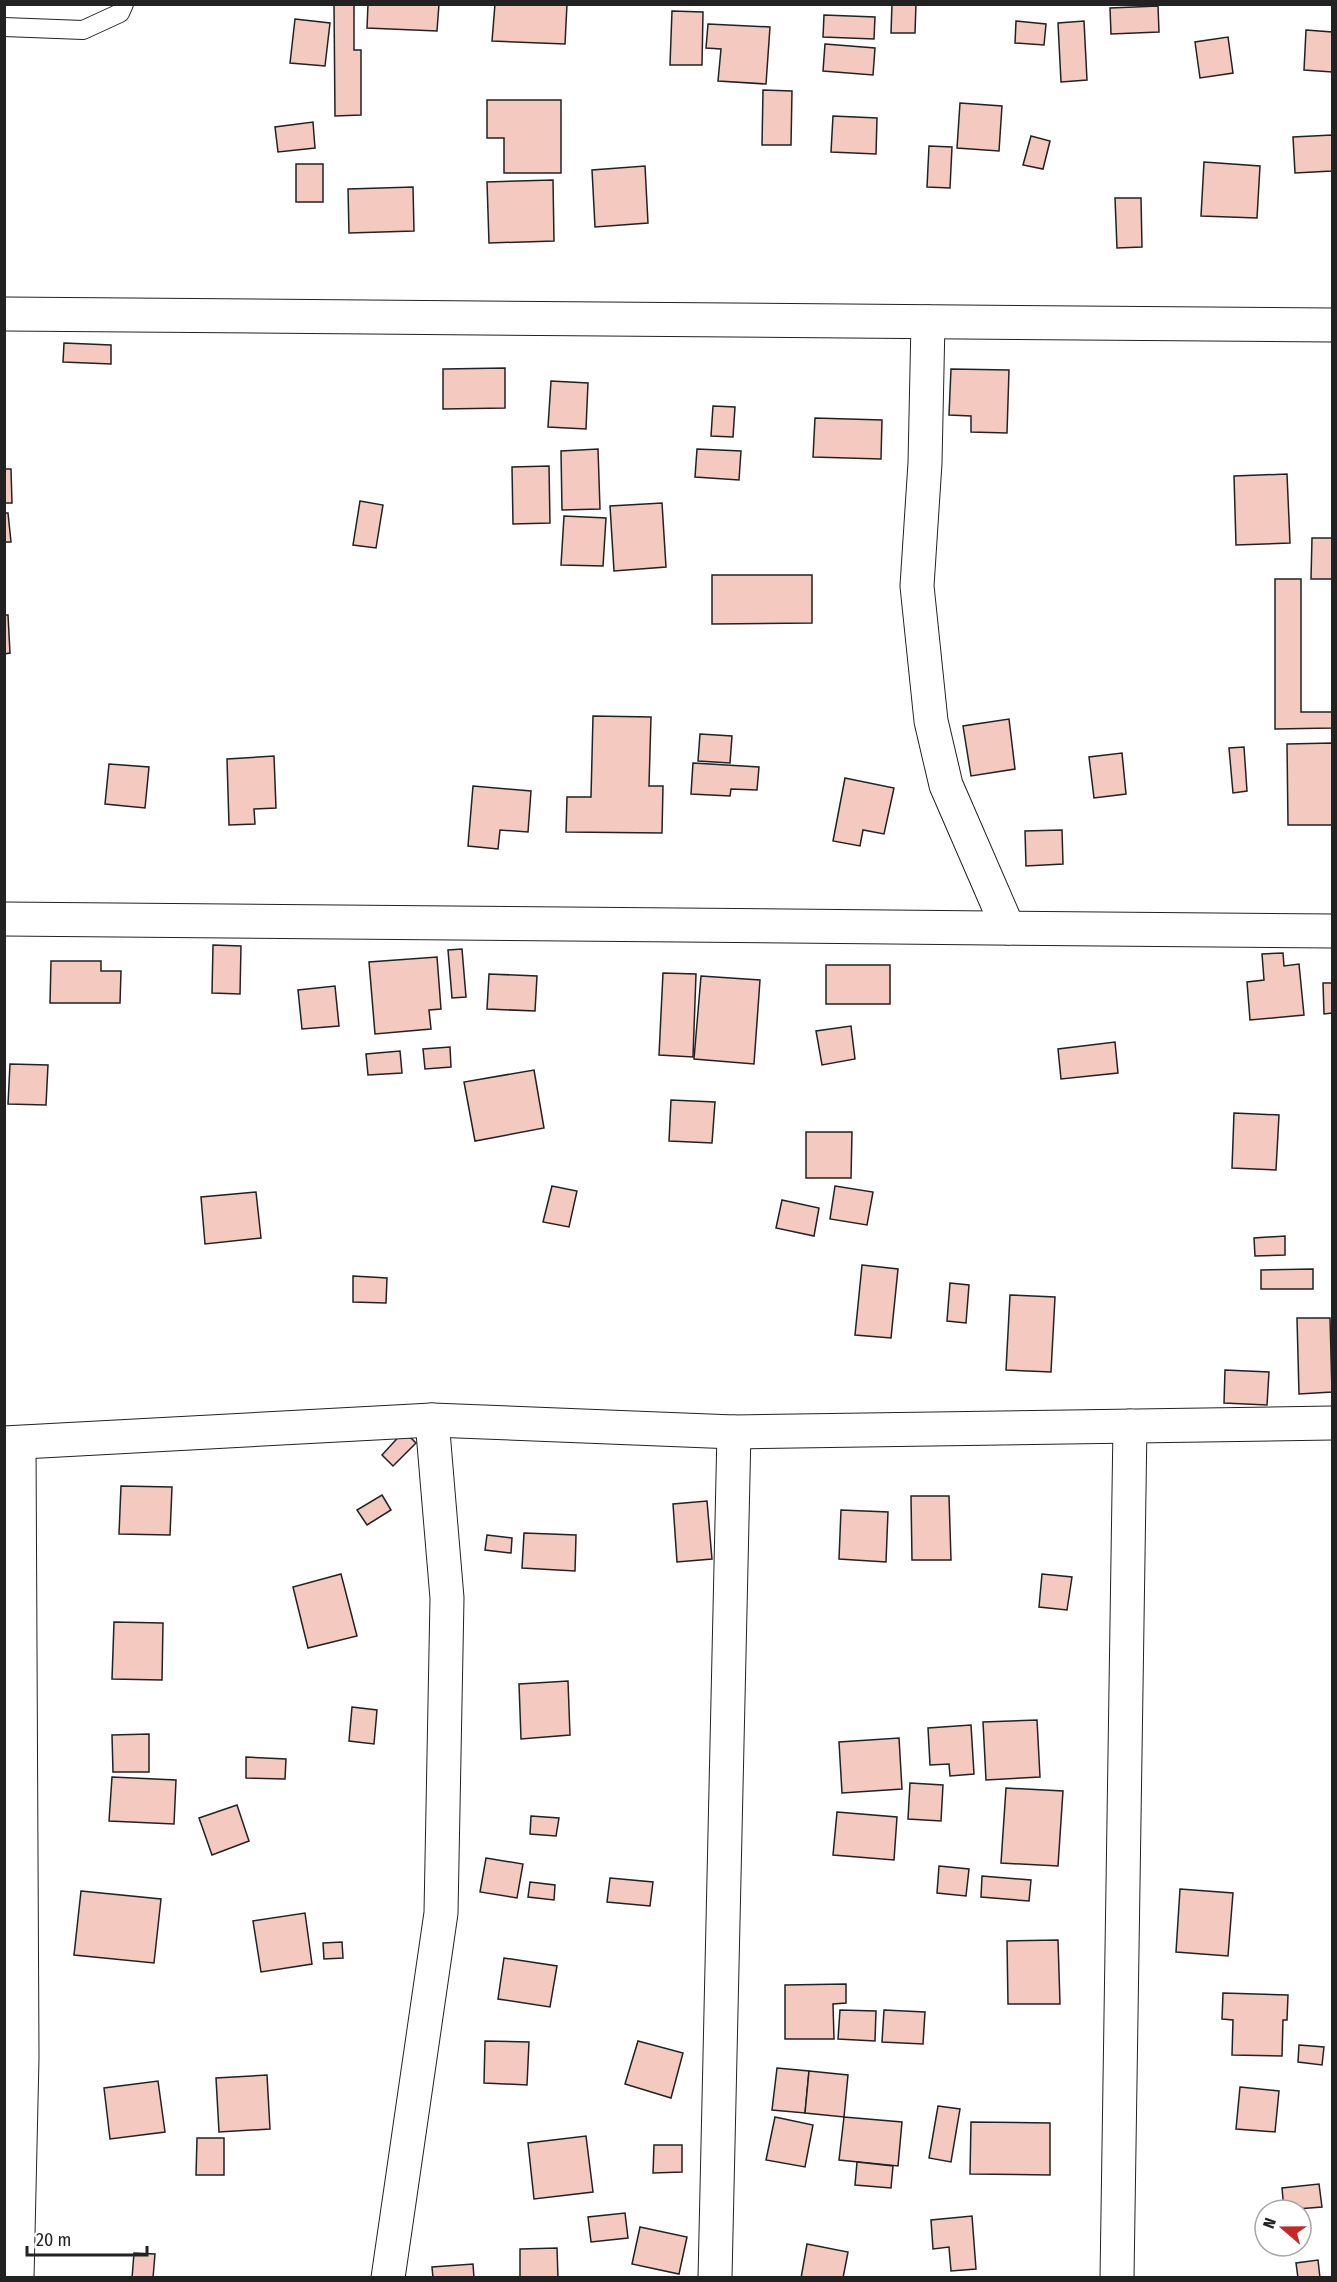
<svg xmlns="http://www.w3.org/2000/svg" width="1337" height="2282" viewBox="0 0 1337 2282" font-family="'Fira Sans Condensed',sans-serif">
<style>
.building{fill:#f3c9c0;stroke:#222;stroke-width:1.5}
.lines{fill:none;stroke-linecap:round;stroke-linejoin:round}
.lane-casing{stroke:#222;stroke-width:20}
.street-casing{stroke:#222;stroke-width:35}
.lane{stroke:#fff;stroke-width:18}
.street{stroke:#fff;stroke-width:33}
</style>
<rect width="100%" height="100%" fill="#fff"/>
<!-- building -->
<g class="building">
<path d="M334 4H354V50H361V115L335 116Z"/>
<path d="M368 4H439L437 31 367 28Z"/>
<path d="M495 4H567L565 44 492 41Z"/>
<path d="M892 4H916L915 33H891Z"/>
<path d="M1158 6 1159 32 1111 34 1110 8Z"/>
<path d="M672 11 703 12 702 65H670Z"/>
<path d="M824 15 875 17 874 39 823 37Z"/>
<path d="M295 19 330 23 325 66 290 63Z"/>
<path d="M1016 21 1046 24 1044 45 1015 43Z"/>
<path d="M1084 21 1087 80 1061 82 1058 23Z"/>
<path d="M708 24 770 27 766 84 718 81 721 49 706 48Z"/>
<path d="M1306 30 1332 32V72L1304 70Z"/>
<path d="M1228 37 1233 73 1200 78 1195 42Z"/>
<path d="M825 44 875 48 873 75 823 71Z"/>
<path d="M763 90 792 91 791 145H762Z"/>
<path d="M487 100H561V173H504V138H487Z"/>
<path d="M960 103 1002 106 999 151 957 148Z"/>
<path d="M833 116 877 118 876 154 831 152Z"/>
<path d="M313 122 315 148 278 152 275 127Z"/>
<path d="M1332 135V171L1295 173 1293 137Z"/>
<path d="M1031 136 1050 141 1043 169 1023 165Z"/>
<path d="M929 146 952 147 950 188 927 187Z"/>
<path d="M1204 162 1260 166 1257 218 1201 216Z"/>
<rect x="296" y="164" width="27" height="38"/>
<path d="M645 166 648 223 595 227 592 170Z"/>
<path d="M553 180 554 241 489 243 487 182Z"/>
<path d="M413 187 414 231 349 233 348 189Z"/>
<path d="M1115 198H1141L1142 247 1117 248Z"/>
<path d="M64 343 111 345V364L63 362Z"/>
<path d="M505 368V408L443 409V369Z"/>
<path d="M951 369 1009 370 1007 433 971 432V416L949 415Z"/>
<path d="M551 381 588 383 586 429 548 427Z"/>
<path d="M713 406 735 407 733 437 711 436Z"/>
<path d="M815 418 882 420 881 459 813 457Z"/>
<path d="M598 449 600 509 562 510 561 451Z"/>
<path d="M697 449 741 451 739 480 695 477Z"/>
<path d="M549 466 550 523 513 524 512 467Z"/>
<path d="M4 469H11L12 503H4Z"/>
<path d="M1287 474 1290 543 1236 545 1234 476Z"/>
<path d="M360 501 383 505 376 548 353 545Z"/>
<path d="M662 503 666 567 614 571 610 506Z"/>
<path d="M4 513H8L11 542H4Z"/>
<path d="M564 516 606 518 603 566 561 565Z"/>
<path d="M1312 538H1332V579H1311Z"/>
<path d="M712 575H812V623L712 624Z"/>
<path d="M1275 579H1301V712H1332V728L1275 729Z"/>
<path d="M4 615H8L10 653 4 654Z"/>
<path d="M593 716 651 717 649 786H663L662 833 566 832 567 797H591Z"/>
<path d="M1009 719 1015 769 971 776 963 726Z"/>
<path d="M700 734 732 736 730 763 698 761Z"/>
<path d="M1332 743V825H1288L1287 744Z"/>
<path d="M1244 747 1247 791 1233 793 1229 748Z"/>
<path d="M1122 753 1126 794 1094 798 1089 757Z"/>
<path d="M274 756 276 808 254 809 255 824 229 825 227 759Z"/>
<path d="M693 763 759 767 757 790 731 789 730 796 691 794Z"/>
<path d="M109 764 149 767 145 808 105 804Z"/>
<path d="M845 778 894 788 884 834 863 830 860 846 833 841Z"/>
<path d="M473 786 531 791 528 832 500 830 498 849 468 846Z"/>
<path d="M1062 830 1063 864 1026 866 1025 831Z"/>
<path d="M213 945 241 946 240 994 212 993Z"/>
<path d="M462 949 466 997 452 998 448 950Z"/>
<path d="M1283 953 1284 966 1299 964 1304 1015 1250 1020 1247 982 1264 980 1262 954Z"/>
<path d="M437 957 441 1009 429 1010 431 1029 375 1034 369 962Z"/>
<path d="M51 961H101V971H121L120 1003H50Z"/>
<rect x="826" y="965" width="64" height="39"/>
<path d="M663 973 696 974 693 1057 659 1055Z"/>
<path d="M489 974 537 976 535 1011 487 1009Z"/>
<path d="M701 976 760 980 754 1064 694 1059Z"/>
<path d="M1323 983H1332V1013L1324 1014Z"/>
<path d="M335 986 339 1026 302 1029 298 990Z"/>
<path d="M851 1026 855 1059 822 1065 816 1031Z"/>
<path d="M1115 1042 1118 1073 1061 1079 1058 1049Z"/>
<path d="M450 1047 451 1067 425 1069 423 1049Z"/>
<path d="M400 1051 402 1073 368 1075 366 1054Z"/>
<path d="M10 1064 48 1065 46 1105 8 1104Z"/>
<path d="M534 1070 544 1128 475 1141 464 1082Z"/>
<path d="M671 1100 715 1102 712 1143 669 1141Z"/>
<path d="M1234 1113 1279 1115 1276 1170 1232 1168Z"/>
<path d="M806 1132H852L851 1178H806Z"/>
<path d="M552 1186 577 1191 569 1227 543 1222Z"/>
<path d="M835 1186 873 1192 867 1225 830 1219Z"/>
<path d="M256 1192 261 1238 205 1244 201 1197Z"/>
<path d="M782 1200 819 1208 814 1236 776 1228Z"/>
<path d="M1285 1236V1255L1255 1256 1254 1238Z"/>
<path d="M862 1265 898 1269 891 1338 855 1335Z"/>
<path d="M1313 1269V1289H1261V1270Z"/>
<path d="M353 1276 387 1278 386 1303 353 1302Z"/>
<path d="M950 1283 969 1285 966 1323 947 1321Z"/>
<path d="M1010 1295 1055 1297 1051 1372 1006 1370Z"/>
<path d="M1297 1318H1330L1332 1392 1299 1394Z"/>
<path d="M1225 1370 1269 1372 1267 1405 1224 1403Z"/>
<path d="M404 1431 416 1443 393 1466 382 1455Z"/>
<path d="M121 1486 172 1487 170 1535 119 1534Z"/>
<path d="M382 1495 391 1510 367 1525 357 1510Z"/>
<path d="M911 1496H949L951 1560H912Z"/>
<path d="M707 1501 712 1559 677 1562 673 1504Z"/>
<path d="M841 1510 888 1512 886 1562 839 1559Z"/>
<path d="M524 1533 576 1535 575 1571 522 1568Z"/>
<path d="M487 1535 512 1538 511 1553 485 1550Z"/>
<path d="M341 1574 357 1636 308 1648 293 1587Z"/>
<path d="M1042 1574 1072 1577 1067 1610 1039 1607Z"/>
<path d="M114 1622 163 1623 162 1680 112 1679Z"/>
<path d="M568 1681 570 1735 521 1739 519 1684Z"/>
<path d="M352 1707 377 1710 374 1744 349 1741Z"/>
<path d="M1037 1720 1040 1777 986 1780 983 1722Z"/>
<path d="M971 1725 974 1774 950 1776 949 1764 930 1765 928 1728Z"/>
<path d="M149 1734V1772H113L112 1735Z"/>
<path d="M899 1738 902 1789 842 1793 839 1742Z"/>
<path d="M246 1757 286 1759 285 1779 246 1778Z"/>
<path d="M112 1777 176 1780 174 1824 109 1821Z"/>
<path d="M910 1783 943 1785 941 1821 908 1819Z"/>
<path d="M1006 1788 1063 1791 1058 1866 1001 1863Z"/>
<path d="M237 1805 249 1841 212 1855 199 1818Z"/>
<path d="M837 1812 897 1817 894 1860 833 1855Z"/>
<path d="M531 1816 559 1818 556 1836 530 1834Z"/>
<path d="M486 1858 523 1864 517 1898 480 1892Z"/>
<path d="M939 1866 969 1869 966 1896 937 1893Z"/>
<path d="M982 1876 1031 1880 1029 1901 981 1897Z"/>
<path d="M610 1878 653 1882 650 1906 607 1902Z"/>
<path d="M530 1882 555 1885 554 1900 528 1897Z"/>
<path d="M1180 1889 1233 1893 1228 1956 1176 1952Z"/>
<path d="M81 1891 161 1899 154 1963 74 1955Z"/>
<path d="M305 1913 312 1964 261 1972 253 1921Z"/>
<path d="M1058 1940 1060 2004H1008L1007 1941Z"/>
<path d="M342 1942 343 1958 324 1959 323 1943Z"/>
<path d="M504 1958 557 1966 550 2007 498 1999Z"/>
<path d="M846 1984V2003L833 2004 834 2039H785V1985Z"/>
<path d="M1223 1993 1288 1995 1287 2020H1283L1282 2056 1232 2055 1233 2020 1222 2019Z"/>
<path d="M840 2010 876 2011 875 2041 838 2039Z"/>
<path d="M884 2010 925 2012 923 2044 882 2042Z"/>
<path d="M485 2041 529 2042 527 2085 484 2083Z"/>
<path d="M638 2041 683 2053 671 2098 625 2084Z"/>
<path d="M1299 2045 1324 2047 1322 2065 1298 2062Z"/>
<path d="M777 2068 809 2071 805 2113 772 2110Z"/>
<path d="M809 2071 848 2075 844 2117 805 2113Z"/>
<path d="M267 2075 270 2129 219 2132 216 2078Z"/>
<path d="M158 2081 165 2132 110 2139 104 2088Z"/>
<path d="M1240 2087 1279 2091 1275 2132 1236 2129Z"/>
<path d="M938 2106 960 2109 951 2162 929 2158Z"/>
<path d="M775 2117 813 2125 805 2167 766 2160Z"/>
<path d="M844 2117 902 2122 898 2166 839 2160Z"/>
<path d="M971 2122 1050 2123V2175L970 2174Z"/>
<path d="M586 2136 593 2192 534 2199 528 2143Z"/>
<path d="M197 2138H224V2175H196Z"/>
<path d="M654 2145H682V2172L653 2173Z"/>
<path d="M857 2162 893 2166 891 2188 855 2185Z"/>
<path d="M1319 2184 1322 2207 1284 2210 1282 2188Z"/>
<path d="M625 2213 628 2238 591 2242 588 2217Z"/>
<path d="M972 2216 976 2269 951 2271 949 2247 933 2249 931 2220Z"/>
<path d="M640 2227 687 2237 679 2274 632 2264Z"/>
<path d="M807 2244 848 2252 843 2278H801Z"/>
<path d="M557 2248 558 2278H520V2249Z"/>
<path d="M134 2253 155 2254 153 2278H132Z"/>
<path d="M1318 2260 1320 2278H1298L1296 2263Z"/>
<path d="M473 2264 474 2278H433L432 2267Z"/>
</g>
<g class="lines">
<!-- lane casing -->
<g class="lane-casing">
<path id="lane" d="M4 27 83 30 120 13 124 4"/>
</g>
<!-- street casing -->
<g class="street-casing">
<g id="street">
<path d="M4 314 1332 325"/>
<path d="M928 322 925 463 917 586 931 721 946 785 1008 928"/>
<path d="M4 919 1332 931"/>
<path d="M4 1443 432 1420 734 1432 1332 1423"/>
<path d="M17 2278 22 2058 19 1443"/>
<path d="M388 2278 441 1913 447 1598 432 1420"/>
<path d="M715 2278 734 1432"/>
<path d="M1117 2278 1130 1426"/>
</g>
</g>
<!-- lane -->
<use href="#lane" class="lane"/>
<!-- street -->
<use href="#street" class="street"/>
</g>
<!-- border -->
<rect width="1337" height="2282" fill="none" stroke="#222222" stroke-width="12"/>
<!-- north arrow -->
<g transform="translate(1283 2228) rotate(290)"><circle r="28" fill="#ffffff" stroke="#a7a7a7" stroke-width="1.5"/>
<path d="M0-4.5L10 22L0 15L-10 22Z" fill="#c62828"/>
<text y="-9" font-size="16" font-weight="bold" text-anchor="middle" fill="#222222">N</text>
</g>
<!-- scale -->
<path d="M27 2246v9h120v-9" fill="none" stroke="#222222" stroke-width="3"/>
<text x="36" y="2246" font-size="18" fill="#222222" stroke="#ffffff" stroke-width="4.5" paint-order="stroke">20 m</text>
</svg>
